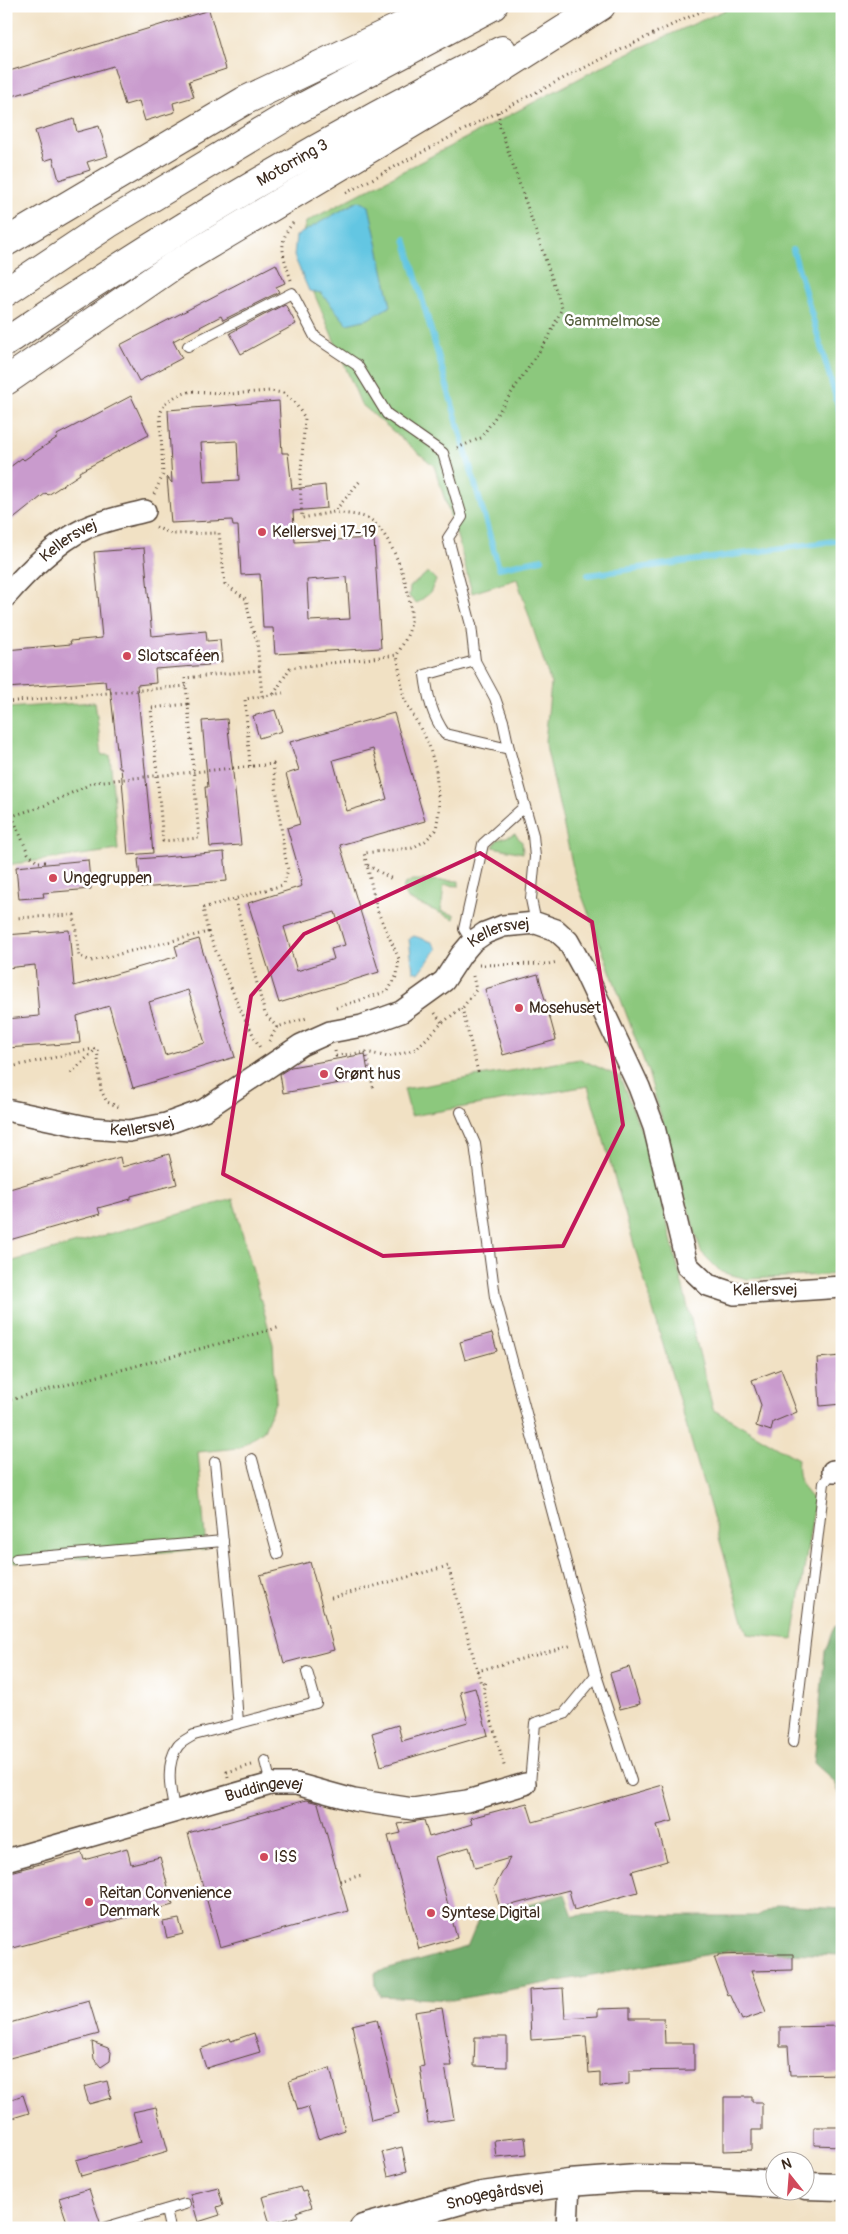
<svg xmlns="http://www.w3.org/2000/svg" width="848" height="2234" viewBox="0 0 848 2234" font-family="Pangolin,sans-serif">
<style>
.green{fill:#8cc87d;stroke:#64794e}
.forest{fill:#71ac6c;stroke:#566b45}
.water{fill:#64c6e2;stroke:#507880}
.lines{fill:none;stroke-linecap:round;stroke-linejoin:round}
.stream{stroke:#64c6e2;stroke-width:6}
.building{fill:#c99bcd;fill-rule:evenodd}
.service-casing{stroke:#564537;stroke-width:12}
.minor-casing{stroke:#564537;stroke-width:24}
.tertiary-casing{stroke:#564537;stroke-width:29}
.motorway-casing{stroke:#564537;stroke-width:30}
.path{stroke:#564537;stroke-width:3;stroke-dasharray:1 4;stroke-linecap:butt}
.service{stroke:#fff;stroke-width:10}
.minor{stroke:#fff;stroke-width:21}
.tertiary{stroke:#fff;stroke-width:26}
.motorway{stroke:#fff;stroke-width:28}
.marked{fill:none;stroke:#c2185b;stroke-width:4;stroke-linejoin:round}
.poi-dot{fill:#d1495b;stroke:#fff;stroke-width:2}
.labels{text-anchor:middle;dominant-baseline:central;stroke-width:5;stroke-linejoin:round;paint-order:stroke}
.street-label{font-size:16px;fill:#3b2a1e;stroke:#fff}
.park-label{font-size:16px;fill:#57613f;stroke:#fff}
.poi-label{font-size:16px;fill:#3b2a1e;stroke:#fff;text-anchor:start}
</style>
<rect width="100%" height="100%" fill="#fff"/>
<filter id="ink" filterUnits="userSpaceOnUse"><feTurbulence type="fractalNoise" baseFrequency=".02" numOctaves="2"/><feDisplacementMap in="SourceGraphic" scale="10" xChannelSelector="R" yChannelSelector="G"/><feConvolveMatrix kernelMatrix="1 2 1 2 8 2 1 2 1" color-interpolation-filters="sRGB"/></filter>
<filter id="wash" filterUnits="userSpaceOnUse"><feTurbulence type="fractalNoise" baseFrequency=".0096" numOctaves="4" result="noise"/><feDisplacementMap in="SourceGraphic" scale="20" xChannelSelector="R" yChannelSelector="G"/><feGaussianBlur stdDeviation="1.12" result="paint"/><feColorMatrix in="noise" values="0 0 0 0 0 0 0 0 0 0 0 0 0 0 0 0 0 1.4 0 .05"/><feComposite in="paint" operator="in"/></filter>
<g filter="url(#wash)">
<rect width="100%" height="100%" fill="#f1e1c4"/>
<!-- green -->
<g class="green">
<path d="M734 6H842V1274L747 1279 721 1272 701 1252 648 1072 575 877 545 741 551 684 517 579 472 593 459 543 434 466 361 404 297 253 306 222 622 56Z"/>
<path d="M428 572 436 580 430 593 417 603 409 597 410 587Z"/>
<path d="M95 702 102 755H110L118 850 6 865V708Z"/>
<path d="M515 834 522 842 523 853 493 847 497 840Z"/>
<path d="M412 880 459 881V886L444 885 441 911 455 915 454 919 408 899 403 892 404 885Z"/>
<path d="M580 1059 620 1077 649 1150 713 1409 798 1459C796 1477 801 1489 815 1501L793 1639 747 1634 588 1086 411 1116 404 1089Z"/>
<path d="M233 1199 273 1344 276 1400 264 1430 239 1448 198 1452 206 1549 6 1563V1263Z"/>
</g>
<!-- forest -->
<g class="forest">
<path d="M837 1625H842V1801L835 1782 814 1763 825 1651C832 1644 829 1633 837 1625Z"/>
<path d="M565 1894 573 1916 620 1912 670 1916H757L778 1905 842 1909V1955L727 1951 452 2000 380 1996 376 1986 375 1973 467 1947 479 1918Z"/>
</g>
<!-- water -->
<g class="water">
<path d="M358 201 369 206 391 306 368 319 347 324 321 293 309 291 294 256 296 236Z"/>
<path d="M414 936 432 942 437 949 419 973 413 971 409 939Z"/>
</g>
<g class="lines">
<!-- stream -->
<g class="stream">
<path d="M405 239 499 568 542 559"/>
<path d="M793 250 842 419"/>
<path d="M588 575 842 540"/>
</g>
</g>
<g id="blocks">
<!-- building -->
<g class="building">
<path d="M209 10 226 69 189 81 194 97 173 103 175 112 145 121 139 101 125 105 113 66 6 98V72Z"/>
<path d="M74 119 77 132 99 126 108 156 87 162 90 170 59 180 53 158 44 161 35 131Z"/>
<path d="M276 264 285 283 276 287 279 292 223 320 221 316 173 341 182 358 139 381 120 345Z"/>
<path d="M285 304 296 324 241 354 230 333Z"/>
<path d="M131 396 149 435 79 472 80 474 48 495 46 493 6 525V470L22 458 24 460 58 437 57 435Z"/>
<path d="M279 401 282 453H288L292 489 325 485 327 508 293 511 295 542 374 538 381 648 275 654 273 628H263L260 574 241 575 238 526H233L232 520 171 523 167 477 172 483 168 410ZM237 441 239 480 204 482 201 443ZM347 577 350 619 309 621 307 580Z"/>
<path d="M144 548 152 636 206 631 207 641 220 640 222 662 208 663 209 665 155 669 156 683 137 685 153 853 128 855 121 767H119L110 687 106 688 105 681 6 688V650L71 644 70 641 102 638 94 552Z"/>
<path d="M275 710 282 731 259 738 253 716Z"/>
<path d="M394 713 425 821 340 845 379 972 279 1003 248 903 302 886 300 881 302 880 287 828 300 824 286 774 299 770 290 742ZM373 749 387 799 347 811 333 760ZM335 912 345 945 331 949 334 959 297 971 284 927Z"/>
<path d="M227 719 241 845 210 847 205 787H208L202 721Z"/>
<path d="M224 852 227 881 141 888 138 859Z"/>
<path d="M88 860 91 889 43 893 44 897 19 899 16 867Z"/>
<path d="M69 930 74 986 178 956 175 946 199 939 235 1057 133 1088 109 1006 77 1016 80 1043 6 1048V1019L39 1016 35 965 6 968V935ZM188 990 205 1043 165 1055 149 1002Z"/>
<path d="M538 974 556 1040 503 1055 485 989Z"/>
<path d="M365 1054 369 1078 283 1093 280 1074 291 1067Z"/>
<path d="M169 1154 177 1184 131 1196V1199L98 1208 100 1214 6 1241V1190L120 1157 122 1167Z"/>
<path d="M492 1333 497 1351 465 1360 460 1342Z"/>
<path d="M842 1356V1404L820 1406 817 1358Z"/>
<path d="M781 1369 797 1412 773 1422 771 1431 756 1426 761 1405 752 1380Z"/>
<path d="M310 1562 334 1650 284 1663 260 1575Z"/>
<path d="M629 1667 640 1704 620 1709 610 1673Z"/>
<path d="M475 1688 488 1735 381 1766 372 1733 398 1725 402 1741 468 1722 460 1692Z"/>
<path d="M663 1785 673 1821 657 1825 667 1861 632 1871 638 1892 574 1910 569 1890 500 1908 494 1888 510 1858 475 1868 469 1847 435 1857 457 1938 419 1949 388 1836 401 1833 398 1824 424 1820 429 1837 472 1824 470 1818 527 1803 533 1822Z"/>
<path d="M306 1800 318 1803 348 1911 220 1947 188 1833Z"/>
<path d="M127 1848 131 1864 160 1857 173 1905 6 1950V1873L82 1853 84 1860Z"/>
<path d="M179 1919 183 1934 167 1938 163 1922Z"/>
<path d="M748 1954H793V1970L751 1971 766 2012 742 2020 730 1994 728 1995 714 1957H718V1955Z"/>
<path d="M563 1988 565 2018 598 2016V2009L630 2008V2018H664L665 2043H694V2070L629 2071V2084L600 2087V2072L589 2073 586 2036 531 2040 529 1990Z"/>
<path d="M89 2001 99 2034 6 2059V2024Z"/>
<path d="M442 2008 452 2066H445L454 2119 428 2123 420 2067 424 2066 415 2012Z"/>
<path d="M377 2019 399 2113 371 2120 352 2025Z"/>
<path d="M842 2026V2074L790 2075 788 2046H780V2027Z"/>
<path d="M254 2033 260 2052 206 2068 200 2049 230 2038 231 2041Z"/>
<path d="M475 2037H507V2067L474 2066Z"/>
<path d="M92 2042 108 2048 111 2052 110 2061 101 2067 94 2059Z"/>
<path d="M330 2068 345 2130 318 2139 308 2107 298 2110 289 2081Z"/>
<path d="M107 2081 111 2098 89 2104 84 2087Z"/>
<path d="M23 2095 29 2113 6 2120V2101Z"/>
<path d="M724 2097H752V2102H762V2130H752V2150L724 2151Z"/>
<path d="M156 2107 168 2151 81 2176 76 2160 141 2142 133 2112Z"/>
<path d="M814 2127H842V2146L814 2145Z"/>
<path d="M525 2137 527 2154 496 2157 494 2140Z"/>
<path d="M402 2147 407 2171 388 2176 382 2152Z"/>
<path d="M218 2187 223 2205 217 2207 220 2215 198 2222 190 2194Z"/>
<path d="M300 2187 302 2192 306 2191 312 2207 296 2212 298 2216 270 2224 262 2197Z"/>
<path d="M89 2189 100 2222 97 2228H69L59 2198Z"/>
</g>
</g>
</g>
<g filter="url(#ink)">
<use href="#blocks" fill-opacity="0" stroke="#564537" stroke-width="1"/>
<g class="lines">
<!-- service casing -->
<g class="service-casing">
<g id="service">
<path d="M188 346 292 293 315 337 357 365 387 414 443 453 462 517 448 538 471 625 475 661 495 698 503 721 509 749 533 835 535 857 531 899 536 923"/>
<path d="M475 661 425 675C428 698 432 715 445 734L509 749"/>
<path d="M472 942 464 929 483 844 524 807"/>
<path d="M461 1112 475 1144 495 1297 596 1675 564 1714 535 1723 530 1784"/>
<path d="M252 1459 278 1554"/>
<path d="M215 1462 230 1614 238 1722"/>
<path d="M16 1559 223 1541"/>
<path d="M596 1675 631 1781"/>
<path d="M793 1742 824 1483 833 1471"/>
<path d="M265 1761 271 1784"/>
<path d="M175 1811C170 1792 165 1763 178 1746 181 1742 189 1738 194 1735L316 1703 307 1672"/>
<path d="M166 2210 170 2228"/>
<path d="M104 2228 185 2204"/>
</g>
</g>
<!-- minor casing -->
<g class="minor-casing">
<g id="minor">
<path id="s1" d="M6 596C26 573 58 541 86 528 105 520 125 516 145 511"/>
<path id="s2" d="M6 1110 91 1128 129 1131 166 1124 204 1110 301 1045 330 1032 362 1026 401 1012 444 981 461 955 472 942 485 933 503 926 536 923 556 930 568 941 584 970 639 1087 654 1127 687 1265 708 1285 735 1294 842 1287"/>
<path d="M833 1471H842"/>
<path id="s3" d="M6 1860 271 1784H296L354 1800 413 1809 467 1801 525 1784"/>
<path d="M567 2228 569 2183"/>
</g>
</g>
<!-- tertiary casing -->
<g class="tertiary-casing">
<g id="tertiary">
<path d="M806 2186 842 2187"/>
<path id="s4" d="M363 2228 482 2195 569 2183 637 2178 697 2179 776 2184"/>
</g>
</g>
<!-- motorway casing -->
<g class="motorway-casing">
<g id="motorway">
<path d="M6 242 244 101 406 24 467 6"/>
<path d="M6 292 108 224 297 110 493 6"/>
<path id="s5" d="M6 342C164 234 331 136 502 50"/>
<path d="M6 381 173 266 481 82 601 6"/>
</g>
</g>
<!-- path -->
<g class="path">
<path d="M346 193C467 128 588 63 713 6"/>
<path d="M291 280C284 258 276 242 293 223"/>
<path d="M457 448 481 438 549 337 562 308 500 127 498 111"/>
<path d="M154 494 163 475 160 414 165 403 176 396 192 391 231 394 270 391 283 393 295 403 305 418 300 483 302 518 334 512 360 481"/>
<path d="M156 527 171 534 219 533 225 584 246 599 251 625 257 641 262 696"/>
<path d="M274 694 290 668 397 655C402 645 411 632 411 620 413 594 393 536 371 520 362 514 344 514 334 512"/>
<path d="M6 702 186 686"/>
<path d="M188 704 199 838 163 841 151 708Z"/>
<path d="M188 704 185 678 260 670"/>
<path d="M250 766 245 699 283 693"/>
<path d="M12 816 28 853 37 862H45"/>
<path d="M6 818 46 805 95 782 273 764 284 850 288 870 283 885 203 908 208 932 91 961 79 956 74 915 16 918"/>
<path d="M367 865 364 853 412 848 425 841 436 830 439 810 436 770 428 742 404 699 397 655"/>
<path d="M235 900 265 1014 277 1027"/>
<path d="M208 932 240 1009 261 1050"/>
<path d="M479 965 548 964 558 962"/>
<path d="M336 1008 388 991 397 975 399 959 377 910 367 865 394 880"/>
<path d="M462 1008 478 1072"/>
<path d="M435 1013 442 1023"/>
<path d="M269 1041 277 1027 307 1018"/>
<path d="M335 1051 336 1056 366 1052 388 1057 416 1049 442 1023 463 1007 476 990 473 976"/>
<path d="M366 1052 374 1091"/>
<path d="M6 1068 97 1048 101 1090 107 1102 122 1108"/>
<path d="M71 1073 96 1049"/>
<path d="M6 1401 281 1327"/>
<path d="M331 1598 448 1566 481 1684 486 1682 483 1690 505 1769"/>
<path d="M477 1671 573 1645"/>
<path d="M228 1777 227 1772 252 1765"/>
<path d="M340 1881 362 1875"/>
</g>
<!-- service -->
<use href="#service" class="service"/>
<!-- minor -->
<use href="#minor" class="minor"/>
<!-- tertiary -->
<use href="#tertiary" class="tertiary"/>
<!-- motorway -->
<use href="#motorway" class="motorway"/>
</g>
</g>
<!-- marked area -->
<path class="marked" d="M480 853 592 922 623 1125 563 1246 383 1256 223 1174 251 996 304 934Z"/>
<!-- markers -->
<g class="poi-dot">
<circle cx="262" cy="532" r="5"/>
<circle cx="127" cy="656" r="5"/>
<circle cx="53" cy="878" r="5"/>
<circle cx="519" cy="1008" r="5"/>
<circle cx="324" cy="1074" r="5"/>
<circle cx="264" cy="1857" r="5"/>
<circle cx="89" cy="1902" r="5"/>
<circle cx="431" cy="1913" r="5"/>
</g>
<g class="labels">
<!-- street labels -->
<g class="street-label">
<text stroke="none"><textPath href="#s5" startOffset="338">Motorring 3</textPath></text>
<text stroke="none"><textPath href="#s1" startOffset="84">Kellersvej</textPath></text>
<text stroke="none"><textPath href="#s2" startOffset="556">Kellersvej</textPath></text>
<text stroke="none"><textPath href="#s2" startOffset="138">Kellersvej</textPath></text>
<text transform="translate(765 1290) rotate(-1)">Kellersvej</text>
<text stroke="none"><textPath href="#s3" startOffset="268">Buddingevej</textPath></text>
<text stroke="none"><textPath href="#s4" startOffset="136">Snogegårdsvej</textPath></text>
</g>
<!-- park labels -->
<g class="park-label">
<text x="612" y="321">Gammelmose</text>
</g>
<!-- poi labels -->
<g class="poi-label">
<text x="272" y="532">Kellersvej 17-19</text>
<text x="137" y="656">Slotscaféen</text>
<text x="63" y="878">Ungegruppen</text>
<text x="529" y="1008">Mosehuset</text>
<text x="334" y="1074">Grønt hus</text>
<text x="274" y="1857">ISS</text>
<text x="99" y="1893">Reitan Convenience<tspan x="99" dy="18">Denmark</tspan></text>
<text x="441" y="1913">Syntese Digital</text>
</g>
</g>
<!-- margin -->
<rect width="848" height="2234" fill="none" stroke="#fff" stroke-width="25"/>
<!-- north arrow -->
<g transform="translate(790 2176) rotate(343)"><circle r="24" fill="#ffffff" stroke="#b1aaa5"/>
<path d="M0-4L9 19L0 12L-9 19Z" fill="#d1495b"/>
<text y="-8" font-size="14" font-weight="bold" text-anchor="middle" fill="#3b2a1e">N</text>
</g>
</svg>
